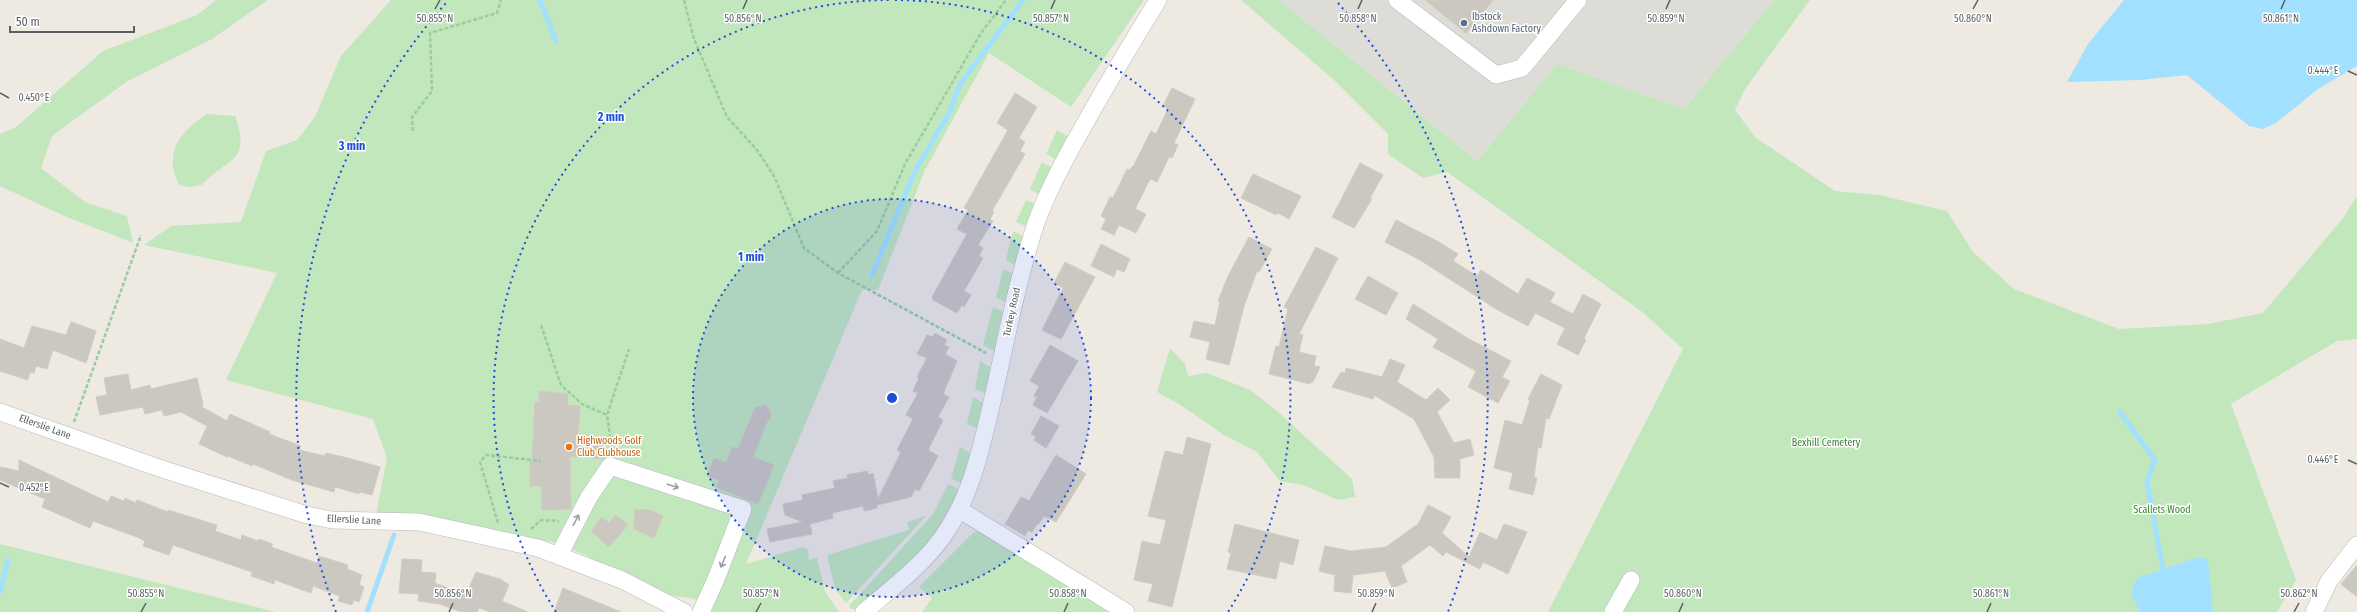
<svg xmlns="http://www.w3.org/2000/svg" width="2357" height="612" viewBox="0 0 2357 612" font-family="'Fira Sans Condensed',sans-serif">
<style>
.industrial{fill:#dedcd6}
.green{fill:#c2e7bd}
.water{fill:#a1e1ff}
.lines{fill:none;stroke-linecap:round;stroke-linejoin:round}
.stream{stroke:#a1e1ff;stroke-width:5}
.building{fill:#cbc7c1;stroke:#d3cbc0}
.minor-casing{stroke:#b5b9bd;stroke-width:18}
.path{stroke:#98cda0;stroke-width:2.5;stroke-dasharray:4 2;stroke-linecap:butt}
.minor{stroke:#fff;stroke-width:17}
.oneway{stroke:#9c9fa1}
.ticks{fill:none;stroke:#5a5f63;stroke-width:1.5}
.ring{fill:none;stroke:#1d4ed8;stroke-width:2;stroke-dasharray:2 4}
.service-dot{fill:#5c6f8a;stroke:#fff;stroke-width:1.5}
.food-dot{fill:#e8710a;stroke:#fff;stroke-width:1.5}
.labels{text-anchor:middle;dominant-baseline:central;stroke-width:3;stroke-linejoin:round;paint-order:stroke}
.service-label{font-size:10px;fill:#4e5e75;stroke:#fff;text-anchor:start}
.street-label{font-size:10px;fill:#5a5f63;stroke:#fff}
.food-label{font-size:10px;fill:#c56008;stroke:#fff;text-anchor:start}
.park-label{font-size:10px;fill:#378530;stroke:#fff}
.ticks-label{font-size:10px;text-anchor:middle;fill:#5a5f63;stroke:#fff;stroke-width:3;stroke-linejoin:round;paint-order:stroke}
.centre{fill:#1d4ed8;stroke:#fff;stroke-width:2}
.ring-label{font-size:12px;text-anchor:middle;font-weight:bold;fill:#1d4ed8;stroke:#fff;stroke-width:3;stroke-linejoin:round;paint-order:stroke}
</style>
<rect width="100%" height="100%" fill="#eeeae2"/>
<!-- industrial -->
<path class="industrial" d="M1279 0H1774L1684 109 1557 64 1477 161Z"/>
<!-- green -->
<g class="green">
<path d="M216 0H268L212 39 126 82 52 136 41 168 85 202 127 216 133 243 62 215 0 186V134L16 127 103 51 197 15Z"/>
<path d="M391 0H1144L1071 107 989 53 925 170 878 290H862L746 564 803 547 808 550 809 560 817 558 825 591 839 612H712L710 608 696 599 661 594 581 553 550 541 544 543 376 514 387 458 373 419 226 380 277 273 144 245 171 226 241 222 266 151 297 140 315 117 341 56Z"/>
<path d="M1241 0H1279L1477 161 1557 64 1684 109 1774 0H1810L1745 89 1735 110 1755 137 1835 191 1879 195 1947 211 1973 252 2014 289 2119 329 2208 324 2263 313 2343 218 2357 196V339L2337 341 2231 404 2296 580 2277 612H1548L1683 349 1641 311 1447 172 1423 178 1388 154V134L1334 80Z"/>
<path d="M207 114 235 116C252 164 227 157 202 185L190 187 179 185C163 152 180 132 207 114Z"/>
<path d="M1057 130 1068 136 1057 160 1046 154Z"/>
<path d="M1042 162 1053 168 1042 196 1030 189Z"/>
<path d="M1026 200 1038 205 1028 227 1016 222Z"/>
<path d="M1013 231 1025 237 1017 266 1006 260Z"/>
<path d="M1003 269 1014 274 1008 303 996 298Z"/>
<path d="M993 307 1006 313 998 353 983 345Z"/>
<path d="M1170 348 1185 364 1188 376 1207 373 1250 390 1277 411 1352 479 1355 497 1338 500 1303 485 1280 481 1257 452 1224 435 1179 404 1157 392Z"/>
<path d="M980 361 993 369 988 392 985 393 975 389Z"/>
<path d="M973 397 985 404 977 428 967 424Z"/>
<path d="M960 447 972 454 964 481 961 483 951 479Z"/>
<path d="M948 484 960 490 945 520 911 564 858 609H851L849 606 934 513Z"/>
<path d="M926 516 846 603 835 589 827 555 909 530 907 522Z"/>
<path d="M982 530 1115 612H922L932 598 919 587 973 533Z"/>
<path d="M0 544 276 612H0Z"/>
</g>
<!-- water -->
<g class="water">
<path d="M2124 0H2357V66L2318 89 2276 123 2263 129 2249 126 2187 75 2140 80 2067 82 2088 44Z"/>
<path d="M2200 557 2208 560 2213 612H2140L2131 593 2137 578Z"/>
</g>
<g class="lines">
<!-- stream -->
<g class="stream">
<path d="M540 0 556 41"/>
<path d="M872 275 914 173 950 111 960 84 1023 0"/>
<path d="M2120 412 2155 460 2147 481 2163 569"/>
<path d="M0 592 8 560"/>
<path d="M367 612 394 535"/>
</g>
</g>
<!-- building -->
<g class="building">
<path d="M1425 0H1493L1466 33Z"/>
<path d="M1172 88 1195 99 1174 143 1178 145 1172 158 1169 157 1157 182 1150 179 1135 209 1146 214 1136 233 1119 225 1114 235 1101 229 1106 219 1101 216 1110 197 1113 198 1127 169 1129 170 1134 165 1151 131 1156 134 1168 109 1163 106Z"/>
<path d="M1015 93 1037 107 1019 138 1025 142 1020 151 1025 154 992 211 994 212 990 219 993 221 978 245 983 248 979 256 983 258 964 291 971 295 964 307 962 305 957 313 933 300 932 297 967 234 957 229 968 210 964 208 1008 130 997 123Z"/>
<path d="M1360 163 1383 175 1370 198 1372 199 1354 228 1332 217Z"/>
<path d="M1253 174 1301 196 1289 219 1278 213 1276 215 1241 198Z"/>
<path d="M1396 220 1439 242 1458 254 1453 261 1477 276 1481 270 1518 294 1527 278 1555 293 1550 302 1573 314 1583 294 1601 304 1584 338 1586 340 1578 355 1557 344 1565 328 1535 313 1528 326 1496 309 1420 260 1385 242Z"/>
<path d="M1249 237 1272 249 1259 272 1257 271 1244 306 1229 365 1206 359 1210 342 1190 337 1194 321 1215 325 1220 302 1218 301 1228 276Z"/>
<path d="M1101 244 1130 259 1124 272 1117 269 1114 277 1091 266Z"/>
<path d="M1316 247 1338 258 1299 334 1303 335 1299 352 1316 356 1314 366 1320 367 1313 382H1310V384L1269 374 1276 346 1279 347 1288 309 1284 307Z"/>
<path d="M1065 262 1095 277 1061 339 1042 330 1063 288 1054 283Z"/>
<path d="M1368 276 1398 293 1386 315 1355 299Z"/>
<path d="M1413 304 1469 339 1511 361 1502 377 1510 381 1498 403 1468 387 1476 371 1433 347 1438 339 1406 319Z"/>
<path d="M71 322 96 331 86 363 53 350 47 369 36 366 34 373 30 372 28 380 0 371V339L24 348 32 326 66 335Z"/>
<path d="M935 333 947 340 944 345 949 347 945 354 957 361 943 394 949 397 938 417 943 420 928 450 938 456 919 491 915 489 911 497 877 505V508L864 511 863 506 832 513 833 518 810 524 812 534 770 542 767 529 803 522 785 515 783 504 803 500 802 495 835 488 833 481 848 478 847 475 868 471V475L873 473 878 499 901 452 897 450 913 419 906 415 918 393 913 391 919 378 917 377 927 358 917 354 927 335 932 337Z"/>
<path d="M1050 345 1078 361 1047 413 1033 405 1037 397 1034 396 1039 386 1030 381Z"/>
<path d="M1390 359 1405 365 1397 382 1426 400 1438 388 1450 400 1437 412 1454 443 1470 439 1474 455 1460 459V478H1435L1434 457 1414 419 1374 395 1373 399 1332 387 1341 372 1345 373 1346 368 1382 377Z"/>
<path d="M128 374 131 390 150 385 151 389 197 378 203 404 202 407 227 421 230 414 270 432 269 434 301 446 299 450 325 456 326 453 348 458 380 467 372 495 360 492 359 494 335 487 334 492 292 480 253 464 252 466 228 456 227 457 199 444 207 426 181 412 164 416 162 410 145 414 143 407 100 415 96 397 107 395 104 378Z"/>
<path d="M1541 374 1562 385 1549 419 1546 418 1541 448 1538 447 1534 477 1537 478 1533 495 1509 489 1513 473 1494 468 1505 420 1522 425 1530 400 1528 399Z"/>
<path d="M539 391 568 394 567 405 580 406 578 435 604 437 603 459 570 456 571 509 542 510 541 486H530V462H532L535 402 539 403Z"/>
<path d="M765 405 770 410 771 417 767 422 753 457 774 465 758 504 716 487 719 480 707 476 714 458 726 463 732 447 738 449 755 408Z"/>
<path d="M1041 416 1059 426 1046 448 1034 440 1036 437 1031 434Z"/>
<path d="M1187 437 1211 444 1172 607 1148 601 1153 584 1134 580 1142 541 1160 545 1163 533 1166 520 1148 516 1165 451 1183 455Z"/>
<path d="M1056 455 1086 474 1056 522 1044 516 1038 525 1037 524 1032 532 1028 530 1025 536 1005 524 1021 497 1029 501Z"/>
<path d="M19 460 108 502 111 496 124 501 125 498 136 503 137 500 168 512V510L217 525 215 531 241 540 242 535 258 541 259 539 273 544 271 547 317 563 319 556 348 565 347 569 362 575 359 585 364 587 359 602 354 600 352 605 338 601 340 596 313 586 311 593 275 580 274 584 251 576 252 572 173 545 169 555 143 546 145 541 137 537 93 521 90 528 42 507 45 499 0 480V467L19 471Z"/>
<path d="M1428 505 1451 517 1442 533 1469 557 1480 532 1497 540 1504 524 1527 532 1508 574 1483 562 1480 569 1446 552 1443 556 1430 545 1401 566 1407 582 1392 588 1385 571 1353 575 1351 593 1334 591 1335 575 1319 571 1325 546 1351 551 1386 547 1418 524Z"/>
<path d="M635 509 649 510 663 516 654 538 634 529Z"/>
<path d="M616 515 628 525 609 547 591 531 602 517 609 523Z"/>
<path d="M1235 524 1299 540 1293 565 1280 561 1276 579 1227 569 1231 553 1228 552Z"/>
<path d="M402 559 422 560 421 572 436 573 435 583 466 595 476 572 500 579 509 585 502 601 528 612H490L479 608 477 612H461L440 604 418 601 419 594 399 593Z"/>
<path d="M2357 565V597L2341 584Z"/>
<path d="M563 588 621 612H554Z"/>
</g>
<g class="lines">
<!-- minor casing -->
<g class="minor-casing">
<g id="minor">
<path d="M1397 0 1496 75 1522 68 1578 0"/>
<path d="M0 412 159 468 307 515 332 520 419 522 538 548 622 580 684 612"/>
<path d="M960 510 1126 612"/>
<path d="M559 555 589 497 610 466 743 509 716 579 701 612"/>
<path d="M864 612C892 588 923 565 944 535 969 499 979 457 989 415 1004 352 1015 288 1035 226 1047 192 1064 160 1082 129 1106 85 1132 43 1158 0"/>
<path d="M1613 612 1631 580"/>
<path d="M2314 612 2329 581 2357 545"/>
</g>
</g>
<!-- path -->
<g class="path">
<path d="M684 0 694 39 727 117 757 150 774 176 804 248 838 273 986 353"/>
<path d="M413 131 412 117 432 91 430 33 497 13 501 0"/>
<path d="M838 273 877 231 905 164 981 33 1006 0"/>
<path d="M541 325 561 385 582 404 607 415"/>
<path d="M74 422 141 235"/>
<path d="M612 450 607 415 629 349"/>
<path d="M498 523 480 462 486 455 541 461"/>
<path d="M531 529 541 520 559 521"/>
</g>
<!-- minor -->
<use href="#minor" class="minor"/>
</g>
<!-- one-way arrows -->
<defs><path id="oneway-shaft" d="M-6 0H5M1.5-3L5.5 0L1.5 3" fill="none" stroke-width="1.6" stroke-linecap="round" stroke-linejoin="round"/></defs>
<g class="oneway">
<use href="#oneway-shaft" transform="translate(673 486) rotate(18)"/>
<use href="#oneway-shaft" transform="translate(576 520) rotate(-62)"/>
<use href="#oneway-shaft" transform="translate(723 562) rotate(112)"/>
</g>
<!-- ticks -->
<path class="ticks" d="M435 9 440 0M743 9 747 0M1051 9 1055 0M1358 9 1362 0M1666 9 1670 0M1973 9 1978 0M2281 9 2285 0M2348 71 2357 75M0 93 9 98M2348 460 2357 464M0 483 9 487M141 612 146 603M449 612 453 603M756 612 761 603M1064 612 1068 603M1372 612 1376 603M1679 612 1683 603M1987 612 1991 603M2294 612 2299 603"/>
<!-- distance rings -->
<circle cx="892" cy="398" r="199" fill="#1d4ed8" fill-opacity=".12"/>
<g class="ring">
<circle cx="892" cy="398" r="199"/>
<path d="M556 612A398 398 0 0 1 889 0M895 0A398 398 0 0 1 1228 612"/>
<path d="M336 612A596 596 0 0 1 446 3M1338 3A596 596 0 0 1 1448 612"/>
</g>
<!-- markers -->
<circle class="service-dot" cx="1464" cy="23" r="4"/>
<circle class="food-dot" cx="569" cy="447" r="4"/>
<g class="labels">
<!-- service labels -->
<g class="service-label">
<text x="1472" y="17">Ibstock<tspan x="1472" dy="12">Ashdown Factory</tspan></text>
</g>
<!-- street labels -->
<g class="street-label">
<text transform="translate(1012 312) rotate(-78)">Turkey Road</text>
<text transform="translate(45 427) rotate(20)">Ellerslie Lane</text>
<text transform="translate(354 520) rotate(3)">Ellerslie Lane</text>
</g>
<!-- food labels -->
<g class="food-label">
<text x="577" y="441">Highwoods Golf<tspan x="577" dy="12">Club Clubhouse</tspan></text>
</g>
<!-- park labels -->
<g class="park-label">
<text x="1826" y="443">Bexhill Cemetery</text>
<text x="2162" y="510">Scallets Wood</text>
</g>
</g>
<g class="ticks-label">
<text x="2281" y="22">50.861°N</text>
<text x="435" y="22">50.855°N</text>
<text x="743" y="22">50.856°N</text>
<text x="1051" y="22">50.857°N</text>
<text x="1358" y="22">50.858°N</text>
<text x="1666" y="22">50.859°N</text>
<text x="1973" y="22">50.860°N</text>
<text x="2323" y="74">0.444°E</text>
<text x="34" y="101">0.450°E</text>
<text x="2323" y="463">0.446°E</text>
<text x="34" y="491">0.452°E</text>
<text x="146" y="597">50.855°N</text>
<text x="453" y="597">50.856°N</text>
<text x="761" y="597">50.857°N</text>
<text x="1068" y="597">50.858°N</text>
<text x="1376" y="597">50.859°N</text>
<text x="1683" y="597">50.860°N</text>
<text x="1991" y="597">50.861°N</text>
<text x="2299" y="597">50.862°N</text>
</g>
<circle cx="892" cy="398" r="6" class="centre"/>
<g class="ring-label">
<text x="611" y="121">2 min</text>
<text x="352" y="150">3 min</text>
<text x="751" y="261">1 min</text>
</g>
<!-- scale -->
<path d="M10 26v6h124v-6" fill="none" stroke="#5a5f63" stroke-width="2"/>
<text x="16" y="26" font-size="12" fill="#5a5f63" stroke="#ffffff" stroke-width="3" paint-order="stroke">50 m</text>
</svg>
